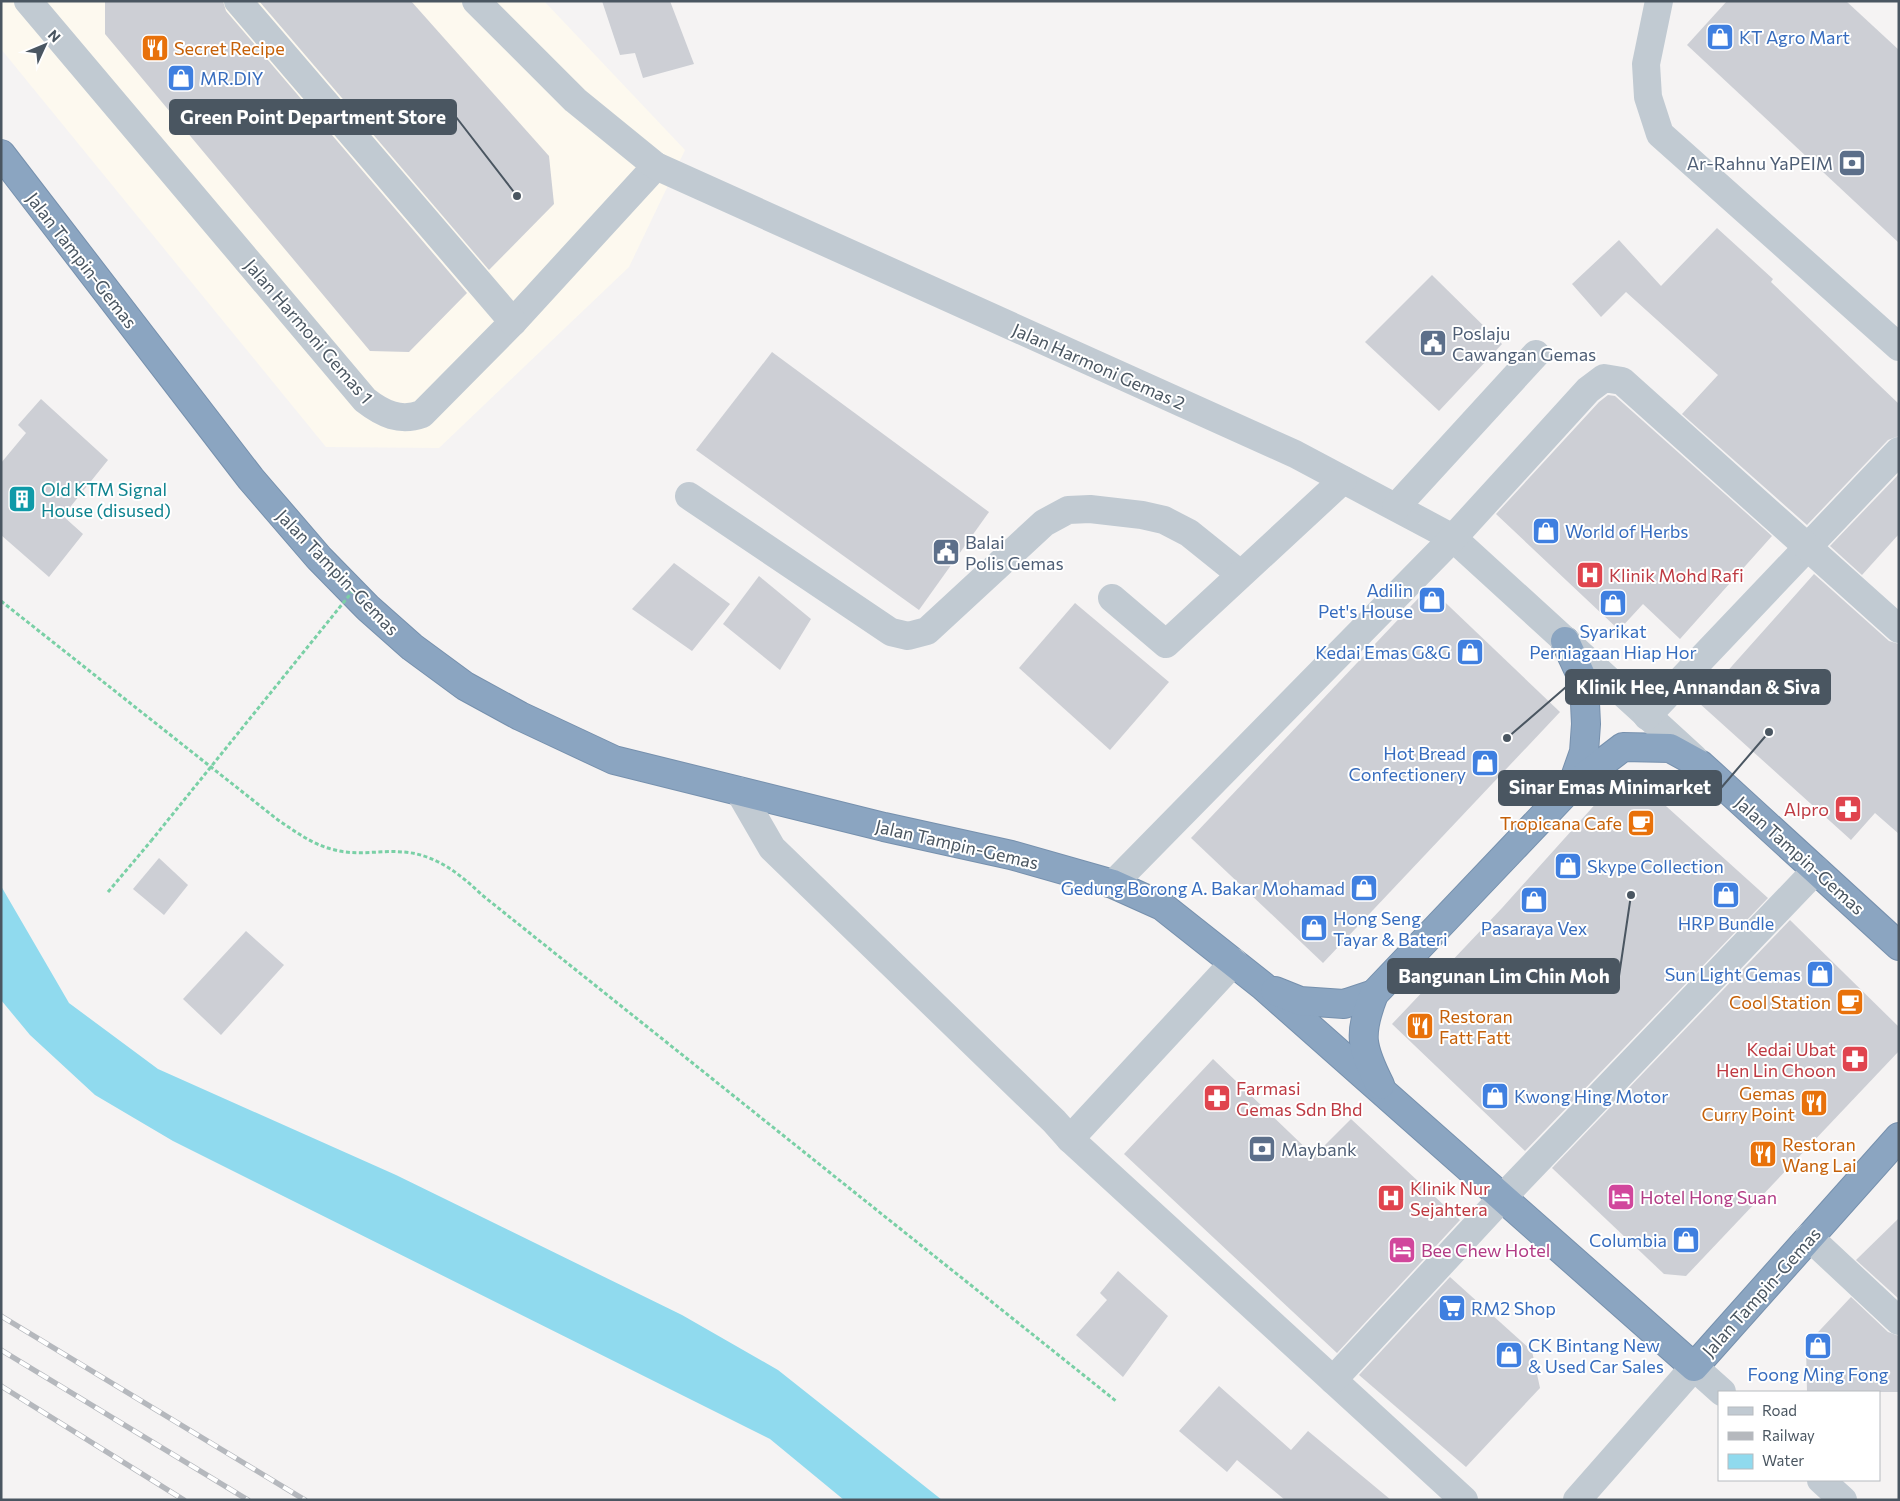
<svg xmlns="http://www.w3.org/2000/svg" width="1900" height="1501" viewBox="0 0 1900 1501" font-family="Commissioner,sans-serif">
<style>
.commercial{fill:#fdf9ef}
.water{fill:#90daee}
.building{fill:#cdcfd5}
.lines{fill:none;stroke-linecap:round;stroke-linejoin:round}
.highway-casing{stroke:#7690ad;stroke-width:30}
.path{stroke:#7ad0a6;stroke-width:3;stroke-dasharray:4 2.5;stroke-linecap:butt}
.minor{stroke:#c1cad2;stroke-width:28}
.highway{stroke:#8ba5c1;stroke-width:28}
.rail-casing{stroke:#b5b8bd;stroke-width:5.5}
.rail{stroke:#fff;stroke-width:4;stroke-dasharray:11;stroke-linecap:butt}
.path-bridge{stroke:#7ad0a6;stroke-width:3;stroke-dasharray:4 2.5;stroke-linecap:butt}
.labels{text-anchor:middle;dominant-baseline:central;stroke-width:4;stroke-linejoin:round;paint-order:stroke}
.shop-label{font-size:18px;fill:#366cbe;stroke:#fff;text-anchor:start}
.food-label{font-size:18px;fill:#c56008;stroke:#fff;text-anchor:start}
.service-label{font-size:18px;fill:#4e5e75;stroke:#fff;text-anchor:start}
.street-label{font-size:18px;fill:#4a5661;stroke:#fff}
.culture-label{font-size:18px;fill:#0d838f;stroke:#fff;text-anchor:start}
.health-label{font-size:18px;fill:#be3a42;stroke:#fff;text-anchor:start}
.hotel-label{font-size:18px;fill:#b23c85;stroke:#fff;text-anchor:start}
.leader{fill:none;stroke:#4a5661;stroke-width:2}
.callout-dot{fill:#4a5661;stroke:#fff;stroke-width:2}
.callout{fill:#4a5661;stroke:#4a5661;stroke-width:2}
.callout-label{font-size:19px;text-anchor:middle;font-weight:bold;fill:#fff}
</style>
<rect width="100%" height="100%" fill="#f5f3f3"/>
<!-- commercial -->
<path class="commercial" d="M1 1H544L685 150 629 267 439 448 326 447 1 49Z"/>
<!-- water -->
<path class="water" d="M1 886 69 1003 158 1069 396 1175 682 1315 778 1370 942 1500H844L770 1439 173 1141 95 1095 30 1035 1 1000Z"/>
<!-- building -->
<g class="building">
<path d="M105 1H223L226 11 467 293 409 352 370 351 105 34Z"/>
<path d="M259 1H411L549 156 554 204 489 270Z"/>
<path d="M602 1H670L694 64 643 78 635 53 620 55Z"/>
<path d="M1727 1H1846L1899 50V243L1687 45Z"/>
<path d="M1717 228 1773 279 1771 282 1899 404V436L1888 440 1807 525 1682 414 1718 375 1626 292 1601 317 1572 284 1619 240 1661 286Z"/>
<path d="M1432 275 1502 344 1439 411 1365 342Z"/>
<path d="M772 352 989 512 919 610 696 450Z"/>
<path d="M1608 395 1615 396 1772 536 1680 639 1643 604 1619 630 1496 514 1599 402Z"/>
<path d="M41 399 108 460 63 516 83 534 49 577 1 535V463L26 433 18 425Z"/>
<path d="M1899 474V534L1862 575 1830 546Z"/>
<path d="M674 563 730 604 692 651 632 609Z"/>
<path d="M1814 574 1889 641 1899 644V834L1875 813 1851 840 1699 703Z"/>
<path d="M759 576 811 619 780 670 723 624Z"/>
<path d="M1429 587 1560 712 1323 963 1191 838Z"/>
<path d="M1075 603 1169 682 1110 750 1019 668Z"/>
<path d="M1626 770 1768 898 1525 1151 1392 1024 1502 908Z"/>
<path d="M159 858 188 885 164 915 133 889Z"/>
<path d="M1790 920 1899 1027V1051L1686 1276 1664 1274 1552 1168Z"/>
<path d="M246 931 284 965 221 1035 183 999Z"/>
<path d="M1213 1059 1314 1156 1351 1119 1460 1220 1337 1353 1124 1154Z"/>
<path d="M1899 1218V1299L1856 1260Z"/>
<path d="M1118 1271 1168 1316 1123 1377 1076 1335 1107 1300 1100 1293Z"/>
<path d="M1450 1277 1532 1351 1540 1388 1466 1467 1359 1375Z"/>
<path d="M1851 1297 1888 1332 1899 1336V1392H1807L1806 1345Z"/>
<path d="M1219 1386 1291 1450 1308 1431 1391 1500H1285L1237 1460 1227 1472 1179 1431Z"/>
</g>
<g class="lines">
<!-- highway casing -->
<g class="highway-casing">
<g id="highway">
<path d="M1 154 251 479 319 558 368 608 412 647 465 686 520 716 614 760 884 827 1011 855 1113 884 1162 906 1263 986 1694 1367 1899 1137"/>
<path d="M1565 641 1584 682 1586 724 1584 752 1572 786"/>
<path d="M1275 991 1300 1001 1344 1004 1374 994"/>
<path d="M1380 1085C1361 1047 1358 1035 1374 994L1572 786 1623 747 1670 748 1701 765 1899 946"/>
</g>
</g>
<!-- path -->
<g class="path">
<path d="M1 601 278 820C296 832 313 845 335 850 357 856 381 850 403 852 435 854 460 874 482 895L1116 1401"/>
<path d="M108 892 151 841"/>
</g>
<!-- minor -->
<g class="minor">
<path d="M28 1 365 400C383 414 400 422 422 414L513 322 656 166"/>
<path d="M238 1 513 322"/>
<path d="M476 1 575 100 656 166 1295 454 1453 538 1694 758"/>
<path d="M1659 1 1646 64 1648 97 1660 134 1899 347"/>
<path d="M689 496 891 632 908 636 927 631 1044 523 1068 510 1090 509 1142 515 1164 520 1189 533 1240 574"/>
<path d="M1396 507 1536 354"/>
<path d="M1112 598 1166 644 1343 480"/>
<path d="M1647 716 1899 451"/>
<path d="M739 791 772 848 1054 1121 1070 1139 1464 1500"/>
<path d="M1113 884 1453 538 1588 390 1604 378 1622 381 1899 629"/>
<path d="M1070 1139 1234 962"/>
<path d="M1809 1237 1899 1321"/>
<path d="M1333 1380 1502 1198 1816 870"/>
<path d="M1821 1480 1843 1500"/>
<path d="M1577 1500 1694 1367 1722 1392"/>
</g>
<!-- highway -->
<use href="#highway" class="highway"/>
<!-- rail casing -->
<g class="rail-casing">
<g id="rail">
<path d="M1 1316 305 1500"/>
<path d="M1 1350 248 1500"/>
<path d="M1 1386 184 1500"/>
</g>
</g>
<!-- rail -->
<use href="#rail" class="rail"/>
<!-- path-bridge -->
<path class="path-bridge" d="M151 841 352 592"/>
</g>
<!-- icons -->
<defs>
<g id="shop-square" transform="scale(1.4375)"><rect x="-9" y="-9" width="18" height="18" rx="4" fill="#3f7fe0" stroke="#fff"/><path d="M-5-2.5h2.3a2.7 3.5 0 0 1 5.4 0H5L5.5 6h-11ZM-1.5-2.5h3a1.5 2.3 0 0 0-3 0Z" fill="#fff"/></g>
<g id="restaurant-square" transform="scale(1.4375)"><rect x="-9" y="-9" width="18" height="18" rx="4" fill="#e8710a" stroke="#fff"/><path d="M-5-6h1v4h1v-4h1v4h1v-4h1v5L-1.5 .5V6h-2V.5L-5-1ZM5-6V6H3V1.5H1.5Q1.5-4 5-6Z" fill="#fff"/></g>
<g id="bank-square" transform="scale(1.4375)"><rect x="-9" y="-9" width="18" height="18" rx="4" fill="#5c6f8a" stroke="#fff"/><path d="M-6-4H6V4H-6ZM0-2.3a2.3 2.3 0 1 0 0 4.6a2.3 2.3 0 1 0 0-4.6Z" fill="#fff"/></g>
<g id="civic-square" transform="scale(1.4375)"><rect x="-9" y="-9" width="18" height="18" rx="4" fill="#5c6f8a" stroke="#fff"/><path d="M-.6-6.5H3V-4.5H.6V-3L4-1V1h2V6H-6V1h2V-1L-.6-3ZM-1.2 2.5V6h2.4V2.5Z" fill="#fff"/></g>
<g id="building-square" transform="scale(1.4375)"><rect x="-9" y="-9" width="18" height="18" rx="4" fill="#0f9aa8" stroke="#fff"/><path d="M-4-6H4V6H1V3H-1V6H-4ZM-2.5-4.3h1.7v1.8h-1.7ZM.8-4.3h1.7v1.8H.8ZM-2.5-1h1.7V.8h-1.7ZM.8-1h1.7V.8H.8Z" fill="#fff"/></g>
<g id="hospital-square" transform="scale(1.4375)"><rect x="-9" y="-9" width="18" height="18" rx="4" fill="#e0444e" stroke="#fff"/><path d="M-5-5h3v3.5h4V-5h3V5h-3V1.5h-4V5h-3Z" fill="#fff"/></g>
<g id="pharmacy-square" transform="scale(1.4375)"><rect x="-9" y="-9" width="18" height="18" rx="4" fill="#e0444e" stroke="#fff"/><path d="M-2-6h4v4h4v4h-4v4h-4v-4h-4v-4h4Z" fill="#fff"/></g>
<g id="cafe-square" transform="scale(1.4375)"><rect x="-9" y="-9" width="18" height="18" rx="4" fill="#e8710a" stroke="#fff"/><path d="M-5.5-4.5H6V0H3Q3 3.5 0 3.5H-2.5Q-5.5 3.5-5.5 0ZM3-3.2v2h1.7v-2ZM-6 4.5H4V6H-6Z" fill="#fff"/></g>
<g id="hotel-square" transform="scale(1.4375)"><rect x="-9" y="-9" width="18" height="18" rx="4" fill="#d1479c" stroke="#fff"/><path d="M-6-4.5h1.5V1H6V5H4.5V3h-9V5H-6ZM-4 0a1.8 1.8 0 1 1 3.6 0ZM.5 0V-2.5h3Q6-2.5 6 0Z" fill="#fff"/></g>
<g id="supermarket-square" transform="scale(1.4375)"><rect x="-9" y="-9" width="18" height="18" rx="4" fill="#3f7fe0" stroke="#fff"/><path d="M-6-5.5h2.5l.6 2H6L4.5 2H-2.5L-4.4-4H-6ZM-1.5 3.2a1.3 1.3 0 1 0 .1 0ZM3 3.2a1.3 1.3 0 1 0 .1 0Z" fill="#fff"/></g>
</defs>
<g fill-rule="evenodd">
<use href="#shop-square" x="1720" y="37"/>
<use href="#restaurant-square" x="155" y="48"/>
<use href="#shop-square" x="181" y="78"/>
<use href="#bank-square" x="1852" y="163"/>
<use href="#civic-square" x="1433" y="343"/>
<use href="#building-square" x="22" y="499"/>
<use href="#shop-square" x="1546" y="531"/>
<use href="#civic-square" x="946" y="552"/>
<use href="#hospital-square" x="1590" y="575"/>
<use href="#shop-square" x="1432" y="600"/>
<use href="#shop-square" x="1613" y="603"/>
<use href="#shop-square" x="1470" y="652"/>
<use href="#shop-square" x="1485" y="763"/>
<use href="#pharmacy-square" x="1848" y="809"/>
<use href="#cafe-square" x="1641" y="823"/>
<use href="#shop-square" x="1568" y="866"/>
<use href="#shop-square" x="1364" y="888"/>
<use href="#shop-square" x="1726" y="895"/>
<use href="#shop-square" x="1534" y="900"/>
<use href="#shop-square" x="1314" y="928"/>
<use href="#shop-square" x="1820" y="974"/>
<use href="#cafe-square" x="1850" y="1002"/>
<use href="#restaurant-square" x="1420" y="1026"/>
<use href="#pharmacy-square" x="1855" y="1059"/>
<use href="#shop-square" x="1495" y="1096"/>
<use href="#pharmacy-square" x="1217" y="1098"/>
<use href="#restaurant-square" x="1814" y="1103"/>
<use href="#bank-square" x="1262" y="1149"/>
<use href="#restaurant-square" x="1763" y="1154"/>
<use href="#hotel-square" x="1621" y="1197"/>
<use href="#hospital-square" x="1391" y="1198"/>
<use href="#shop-square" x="1686" y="1240"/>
<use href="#hotel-square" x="1402" y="1250"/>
<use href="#supermarket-square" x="1452" y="1308"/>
<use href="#shop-square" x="1818" y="1346"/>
<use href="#shop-square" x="1509" y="1355"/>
</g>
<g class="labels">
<!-- shop labels -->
<g class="shop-label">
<text x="1739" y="37">KT Agro Mart</text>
<text x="200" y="78">MR.DIY</text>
<text x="1565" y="531">World of Herbs</text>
<text x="1413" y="590" text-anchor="end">Adilin<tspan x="1413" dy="21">Pet's House</tspan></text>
<text x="1613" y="631" text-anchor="middle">Syarikat<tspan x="1613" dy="21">Perniagaan Hiap Hor</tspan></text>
<text x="1451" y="652" text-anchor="end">Kedai Emas G&amp;G</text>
<text x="1466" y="753" text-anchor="end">Hot Bread<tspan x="1466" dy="21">Confectionery</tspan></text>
<text x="1587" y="866">Skype Collection</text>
<text x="1345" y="888" text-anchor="end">Gedung Borong A. Bakar Mohamad</text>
<text x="1333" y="918">Hong Seng<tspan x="1333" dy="21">Tayar &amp; Bateri</tspan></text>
<text x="1726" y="923" text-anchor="middle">HRP Bundle</text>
<text x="1534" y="928" text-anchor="middle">Pasaraya Vex</text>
<text x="1801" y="974" text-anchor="end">Sun Light Gemas</text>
<text x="1514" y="1096">Kwong Hing Motor</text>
<text x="1667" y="1240" text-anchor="end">Columbia</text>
<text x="1471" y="1308">RM2 Shop</text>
<text x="1528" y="1345">CK Bintang New<tspan x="1528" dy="21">&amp; Used Car Sales</tspan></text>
<text x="1818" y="1374" text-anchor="middle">Foong Ming Fong</text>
</g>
<!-- food labels -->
<g class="food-label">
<text x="174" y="48">Secret Recipe</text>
<text x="1622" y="823" text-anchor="end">Tropicana Cafe</text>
<text x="1831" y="1002" text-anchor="end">Cool Station</text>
<text x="1439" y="1016">Restoran<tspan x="1439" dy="21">Fatt Fatt</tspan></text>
<text x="1795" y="1093" text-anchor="end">Gemas<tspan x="1795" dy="21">Curry Point</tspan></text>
<text x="1782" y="1144">Restoran<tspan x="1782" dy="21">Wang Lai</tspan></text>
</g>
<!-- service labels -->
<g class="service-label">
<text x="1833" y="163" text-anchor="end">Ar-Rahnu YaPEIM</text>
<text x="1452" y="333">Poslaju<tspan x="1452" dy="21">Cawangan Gemas</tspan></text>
<text x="965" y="542">Balai<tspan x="965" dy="21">Polis Gemas</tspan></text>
<text x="1281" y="1149">Maybank</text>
</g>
<!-- street labels -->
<g class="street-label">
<text transform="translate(82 260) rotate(52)">Jalan Tampin-Gemas</text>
<text transform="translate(309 331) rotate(49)">Jalan Harmoni Gemas 1</text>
<text transform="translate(1099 366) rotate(24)">Jalan Harmoni Gemas 2</text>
<text transform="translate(338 572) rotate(46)">Jalan Tampin-Gemas</text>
<text transform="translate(957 844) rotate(13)">Jalan Tampin-Gemas</text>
<text transform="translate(1800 855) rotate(42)">Jalan Tampin-Gemas</text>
<text transform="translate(1761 1292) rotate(-48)">Jalan Tampin-Gemas</text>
</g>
<!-- culture labels -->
<g class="culture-label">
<text x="41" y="489">Old KTM Signal<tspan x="41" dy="21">House (disused)</tspan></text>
</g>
<!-- health labels -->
<g class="health-label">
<text x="1609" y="575">Klinik Mohd Rafi</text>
<text x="1829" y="809" text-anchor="end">Alpro</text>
<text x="1836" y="1049" text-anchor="end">Kedai Ubat<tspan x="1836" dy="21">Hen Lin Choon</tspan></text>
<text x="1236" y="1088">Farmasi<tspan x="1236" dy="21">Gemas Sdn Bhd</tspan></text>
<text x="1410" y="1188">Klinik Nur<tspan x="1410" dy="21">Sejahtera</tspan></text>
</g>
<!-- hotel labels -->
<g class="hotel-label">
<text x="1640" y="1197">Hotel Hong Suan</text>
<text x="1421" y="1250">Bee Chew Hotel</text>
</g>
</g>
<!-- callouts -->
<path class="leader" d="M517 196L456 117M1507 738L1566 687M1769 732L1721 788M1631 895L1619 976"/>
<g class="callout-dot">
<circle cx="517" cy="196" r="5"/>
<circle cx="1507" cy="738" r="5"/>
<circle cx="1769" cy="732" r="5"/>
<circle cx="1631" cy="895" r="5"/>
</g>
<g class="callout">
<rect x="170" y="100" width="286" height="34" rx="5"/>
<rect x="1566" y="670" width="264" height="34" rx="5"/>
<rect x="1499" y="771" width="222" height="34" rx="5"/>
<rect x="1388" y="959" width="231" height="34" rx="5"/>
</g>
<g class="callout-label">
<text x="313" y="124">Green Point Department Store</text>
<text x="1698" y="694">Klinik Hee, Annandan &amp; Siva</text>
<text x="1610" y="794">Sinar Emas Minimarket</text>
<text x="1504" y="983">Bangunan Lim Chin Moh</text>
</g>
<!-- border -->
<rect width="1900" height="1501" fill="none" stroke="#4a5661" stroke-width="5"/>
<!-- legend -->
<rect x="1718" y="1391" width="162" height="90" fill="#ffffff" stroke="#b7bbc0"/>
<rect x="1728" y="1407" width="25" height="8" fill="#c1cad2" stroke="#b7bbc0"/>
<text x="1762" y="1416" font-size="15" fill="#4a5661">Road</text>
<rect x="1728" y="1432" width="25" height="8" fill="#b5b8bd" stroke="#b7bbc0"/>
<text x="1762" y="1441" font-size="15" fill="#4a5661">Railway</text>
<rect x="1728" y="1454" width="25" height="15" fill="#90daee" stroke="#b7bbc0"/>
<text x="1762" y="1466" font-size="15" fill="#4a5661">Water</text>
<!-- north arrow -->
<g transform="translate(45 45) rotate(46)" stroke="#ffffff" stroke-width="4" paint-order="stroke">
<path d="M0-4L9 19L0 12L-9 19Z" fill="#4a5661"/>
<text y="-8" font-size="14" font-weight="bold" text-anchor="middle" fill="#4a5661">N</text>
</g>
</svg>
